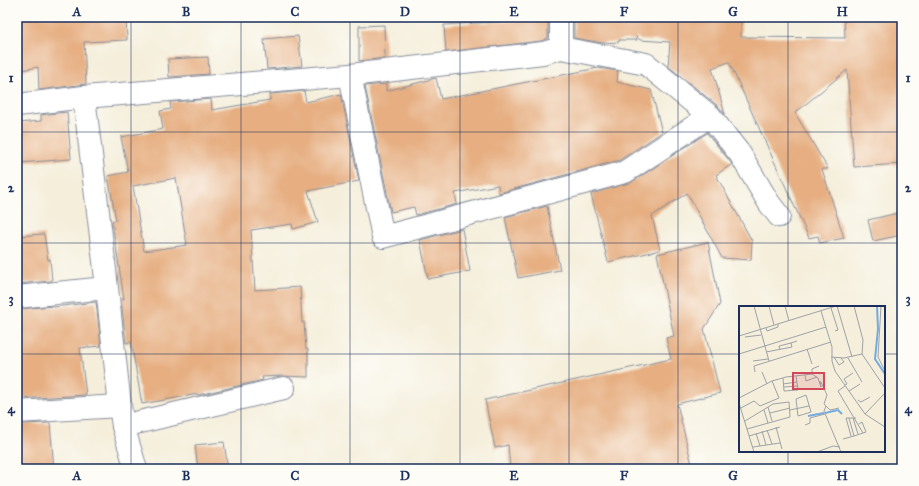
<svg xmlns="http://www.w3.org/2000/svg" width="919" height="486" viewBox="0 0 919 486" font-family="'IM FELL Great Primer',serif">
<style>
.building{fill:#e6ae81;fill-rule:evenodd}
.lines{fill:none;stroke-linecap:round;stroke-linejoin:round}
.street-casing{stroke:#888e9c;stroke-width:24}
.street{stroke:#fff;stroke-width:22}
.grid{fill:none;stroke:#1b2f5e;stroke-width:1;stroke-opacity:0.55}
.inset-river{fill:none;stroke:#72abe2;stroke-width:2}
.inset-road{fill:none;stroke:#9da2a8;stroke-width:1}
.view{fill:#d1495b;fill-opacity:0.15;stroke:#d1495b;stroke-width:2}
.inset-edge{fill:none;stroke:#1b2f5e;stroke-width:2}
.neatline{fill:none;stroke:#1b2f5e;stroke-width:1.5}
.grid-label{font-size:13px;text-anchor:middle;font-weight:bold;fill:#1b2f5e}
</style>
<rect width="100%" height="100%" fill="#fdfcf7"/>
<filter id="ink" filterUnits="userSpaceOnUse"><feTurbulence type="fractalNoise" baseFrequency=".025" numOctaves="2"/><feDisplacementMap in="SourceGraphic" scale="8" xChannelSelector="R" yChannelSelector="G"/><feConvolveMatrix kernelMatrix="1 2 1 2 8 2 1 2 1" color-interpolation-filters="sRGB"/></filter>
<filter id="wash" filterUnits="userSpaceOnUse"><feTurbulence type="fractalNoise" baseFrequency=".012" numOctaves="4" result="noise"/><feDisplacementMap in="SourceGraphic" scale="16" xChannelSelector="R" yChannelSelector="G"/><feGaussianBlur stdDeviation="0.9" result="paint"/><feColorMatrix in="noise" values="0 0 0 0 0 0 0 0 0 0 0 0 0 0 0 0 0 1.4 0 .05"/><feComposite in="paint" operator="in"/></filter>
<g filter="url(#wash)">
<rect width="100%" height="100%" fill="#f4eeda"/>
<g id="blocks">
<!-- building -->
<g class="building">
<path d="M17 17H126L127 40 84 42 86 84 39 90 38 67 17 71Z"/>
<path d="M574 17H741V37L845 38 844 17H902V164L854 167 847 70 795 113 828 169H822L844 238 820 243 818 236 809 238 729 62 712 68 725 114 718 106 668 66 670 42 640 40 636 36 637 40H619V42L603 43 574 38Z"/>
<path d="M548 19V38L541 41 446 52 444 25Z"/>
<path d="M384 25 385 58 359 61V26Z"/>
<path d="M298 36 302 66 267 69 264 39Z"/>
<path d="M208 57 209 74 169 77 168 59Z"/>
<path d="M598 68 618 71 617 82 651 90 662 132 620 160 499 193 498 185 455 193 457 204 416 215 414 207 391 212 365 86 386 84V91L436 78 441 99Z"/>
<path d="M304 91 306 102 341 94 359 181 308 191 318 222 293 229 292 224 251 230 255 290 300 287 302 323 304 322 306 349H308V377L282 376 262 377 263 380 198 395V394L142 404 131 342 126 343 121 299H124L112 221 116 220 108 176 128 172 121 137 163 129 160 111 171 109 170 102 211 99 212 110 270 100V94ZM176 178 187 245 144 251 133 186Z"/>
<path d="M67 112 71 159 18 163 17 123 41 121V115Z"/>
<path d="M707 133 732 164 716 175 752 241 751 260 722 258 687 193 652 216 660 250 608 262 591 194 632 182Z"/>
<path d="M547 206 560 270 518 278 505 217Z"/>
<path d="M902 212V235L873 241 868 220Z"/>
<path d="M462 229 470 271 428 279 420 240Z"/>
<path d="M44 234 48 260 50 259 52 281 17 284V236Z"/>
<path d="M708 242 720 304 704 329 720 393 677 404 693 469H510L508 445 495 448 485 400 671 359 666 338 674 336 657 254Z"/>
<path d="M96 302 101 346 80 348 86 395 17 399V309L54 306V307Z"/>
<path d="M50 423 54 469H17V424Z"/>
<path d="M224 442 228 469H198L195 445Z"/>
</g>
</g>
</g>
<g filter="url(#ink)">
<use href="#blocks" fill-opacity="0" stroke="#888e9c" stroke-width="1"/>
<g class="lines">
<!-- street casing -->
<g class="street-casing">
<g id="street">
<path d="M561 48V17"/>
<path d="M350 75 383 237 625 172 710 116"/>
<path d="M84 97 104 261 120 406 123 426 136 469"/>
<path d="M17 105 84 97 350 75 543 53 561 48 646 64 710 116 740 154 769 203 779 216"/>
<path d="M17 297 106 288"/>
<path d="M17 412 120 406"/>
<path d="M123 426 284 388"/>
</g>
</g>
<!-- street -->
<use href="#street" class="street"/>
</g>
</g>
<!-- grid -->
<path class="grid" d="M131 17V469M241 17V469M350 17V469M460 17V469M569 17V469M678 17V469M788 17V307M17 132H902M17 243H902M17 354H740M884 354H902M788 451V469"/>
<!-- overview -->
<g transform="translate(739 306)">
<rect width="146" height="146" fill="#f4eeda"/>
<path class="inset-river" d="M138 0 139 23M139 23 136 53 146 68M86 107 99 104 103 108M69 110 85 107"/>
<path class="inset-road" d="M15 0 30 55M30 0 35 19M46 0 50 15M98 0 113 51M115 0 124 34 123 48 146 82M142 0 139 51 146 65M92 2 99 24 96 25M82 5 93 41V55L96 65 126 108 146 121M27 22 28 25 39 21V18M0 30 97 0M6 31 22 29M68 43 73 58M41 44 40 40 52 37M27 46 53 41 52 37 58 35M0 48 87 21M92 51 105 52 123 48M95 51 100 59 105 56 102 52M109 52 123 76M14 55 29 53M16 66 15 60 92 36M23 66 28 78M73 68V63L80 60M66 69 67 75 78 71M44 72 45 85 59 84 57 70M82 76 88 89 85 98 91 104 100 102M44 78 58 76M106 79 108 78 105 73 114 67M106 80 99 85 124 127M45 81 58 80M110 85 121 78M67 89 72 106 59 110 57 93ZM0 92 33 75 47 71 73 68 79 72 82 81 81 75M119 94 122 96 131 91M0 97 15 146M87 100 85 105 102 146M29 101 33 115M2 102 15 95 21 100 40 92 33 75M25 104 29 117M51 104 70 100M31 107 51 102M126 108 146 87M114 112 119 128M6 115 34 98 50 96 51 111 8 123M66 119 71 117V112L86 108M37 121 43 143M28 124 33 138M23 125 27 139M17 127 21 140M10 130 41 121M112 130 107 112H117M115 130 127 126 123 116 120 118M104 133 115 130 110 112M14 141 41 137M78 146 94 140 101 141"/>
<path class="view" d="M54 67H85V83H54Z"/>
<rect width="146" height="146" class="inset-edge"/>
</g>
<!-- margin -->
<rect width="919" height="486" fill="none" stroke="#fdfcf7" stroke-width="44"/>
<rect x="22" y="22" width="875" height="442" class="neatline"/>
<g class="grid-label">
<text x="77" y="16">A</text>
<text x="186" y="16">B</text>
<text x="295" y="16">C</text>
<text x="405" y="16">D</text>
<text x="514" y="16">E</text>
<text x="624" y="16">F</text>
<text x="733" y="16">G</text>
<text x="842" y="16">H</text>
<text x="11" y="82">1</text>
<text x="908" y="82">1</text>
<text x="11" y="192">2</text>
<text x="908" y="192">2</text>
<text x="11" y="303">3</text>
<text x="908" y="303">3</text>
<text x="11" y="413">4</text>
<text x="908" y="413">4</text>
<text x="77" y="480">A</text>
<text x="186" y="480">B</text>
<text x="295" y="480">C</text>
<text x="405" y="480">D</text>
<text x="514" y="480">E</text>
<text x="624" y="480">F</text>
<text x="733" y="480">G</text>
<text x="842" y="480">H</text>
</g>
</svg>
